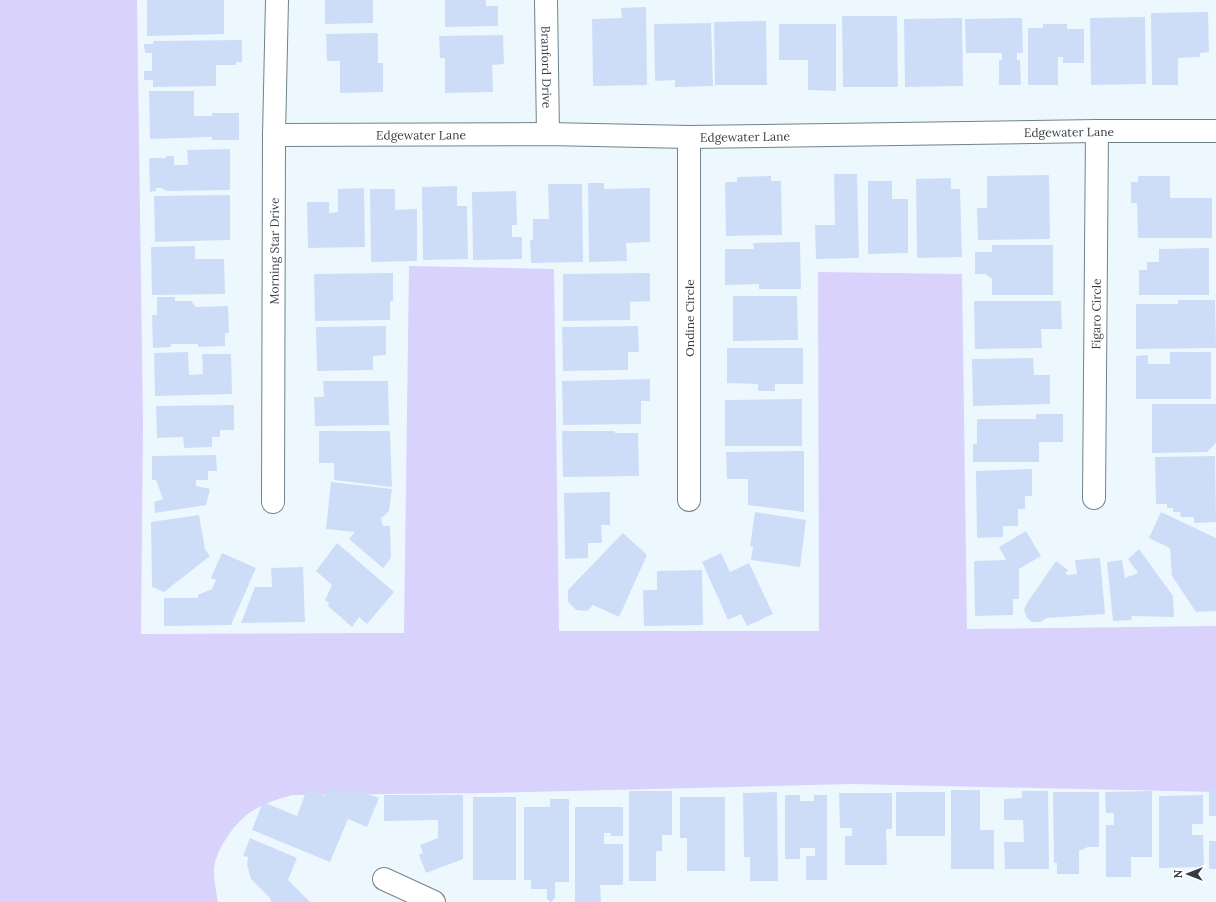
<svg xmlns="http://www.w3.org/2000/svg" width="1216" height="902" viewBox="0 0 1216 902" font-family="Lora,serif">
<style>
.water{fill:#d9d2fd}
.building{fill:#ceddf7}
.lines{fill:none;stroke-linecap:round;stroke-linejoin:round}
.minor-casing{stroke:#72828b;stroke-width:24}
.minor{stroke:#fff;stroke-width:22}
.labels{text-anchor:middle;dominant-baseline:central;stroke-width:3;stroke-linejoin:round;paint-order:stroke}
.street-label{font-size:12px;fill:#363d41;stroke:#fff}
</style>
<rect width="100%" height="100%" fill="#edf8fe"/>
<!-- water -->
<path class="water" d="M0 0H137L143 424 141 634 404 633 409 266 554 269 559 631H819L818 272 962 274 967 629 1216 626V792L852 784 491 793 292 795C278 799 265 803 252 811 236 821 214 851 214 871 214 881 216 892 218 902H0Z"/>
<!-- building -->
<g class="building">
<path d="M147 0H224V34L147 36Z"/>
<path d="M325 0H373V23L325 24Z"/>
<path d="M445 0H486V6H498V26L445 27Z"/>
<path d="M646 7 647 85 593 86 592 19 622 18 621 8Z"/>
<path d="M1208 12 1209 52 1200 53V57L1178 58V85H1152L1151 13Z"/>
<path d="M842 16H897L898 87H843Z"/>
<path d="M1145 17 1146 84 1091 85 1090 18Z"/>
<path d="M962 18 963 86 905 87 904 19Z"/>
<path d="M1022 18 1023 53H1017V60H1020L1021 85H999V60H1002V53H966L965 19Z"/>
<path d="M766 21 767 85H715L714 22Z"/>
<path d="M711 23 713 86 675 87V80L655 81 654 24Z"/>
<path d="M779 24H836V91L808 90V60H779Z"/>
<path d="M1043 24H1067V29H1084V63H1063V57H1058V85H1028V28H1043Z"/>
<path d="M378 33V63H383V92L340 93V61H327L326 34Z"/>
<path d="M503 35 504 64 492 65 493 92 445 93V58H440L439 36Z"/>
<path d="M242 40V62H236V65H216V86L153 87V80H144V71H152V53H145L144 44H153V41Z"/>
<path d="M149 91H194V116H212V113H239V140H212V137L150 139Z"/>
<path d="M230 149V190L166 191V190H163V188H156V191L150 192 149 158H166V156H174V165H188L187 150Z"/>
<path d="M834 174H857L859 258 816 259 815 225H835Z"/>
<path d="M1049 175 1050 239 978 240 977 208H987V176Z"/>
<path d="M771 176V181H781L782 235 726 236 725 182H737V177Z"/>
<path d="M1138 176H1170V198H1212V238H1138L1137 203H1131V182H1138Z"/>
<path d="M951 178V189H960L962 257 917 258 916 179Z"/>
<path d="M868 181H892V199H908V253L868 254Z"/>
<path d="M588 183H604V189L650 188V242L626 243 627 261 589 262Z"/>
<path d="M548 184H582L583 262 531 263 530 240H533V219H549Z"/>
<path d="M457 186V206H467L468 259 423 260 422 187Z"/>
<path d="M364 188 365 247 308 248 307 202H329V213L338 212V189Z"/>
<path d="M370 189H395V210L417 209V261L371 262Z"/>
<path d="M516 191 517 225H512V237H522V259L473 260 472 192Z"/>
<path d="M230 195V240L155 242 154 196Z"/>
<path d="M800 242 801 289H759V284L725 285V249H754L753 243Z"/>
<path d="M992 245H1053V295H992V279L985 274H975V252H992Z"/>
<path d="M195 246V259H224L225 294 152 295 151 247Z"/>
<path d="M1209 248V295H1139V270H1147V262H1159V249Z"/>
<path d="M393 273V301H390V320L315 321 314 274Z"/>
<path d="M650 273V301L630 302V320L563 321V274Z"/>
<path d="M733 296H797L798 340 733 341Z"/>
<path d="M157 297H175V301H191L196 307 228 306 229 333H225V346L198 347V344H171V347L153 348 152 315H157Z"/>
<path d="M1178 300H1215L1216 348 1136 349V304H1178Z"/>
<path d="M974 301H1061L1062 329H1041L1042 348 975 349Z"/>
<path d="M386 326V355L373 356V370L317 371 316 327Z"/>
<path d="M638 326 639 352H628V370L563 371 562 327Z"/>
<path d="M727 348H803V384H775V391H758V384L727 383Z"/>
<path d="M188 352 189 375 203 374 202 354H231L232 394 155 396 154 353Z"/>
<path d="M1170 352H1211V399H1136V356L1148 355V364H1170Z"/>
<path d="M1033 358 1034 375H1050V404L973 406 972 359Z"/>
<path d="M650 379V401H641V424L563 425 562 381Z"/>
<path d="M323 381H388L389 425 315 426 314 397H324Z"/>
<path d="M802 399V446H725V400Z"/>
<path d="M1152 404H1216V443L1207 452 1152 453Z"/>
<path d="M234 405V430H220V437H212V447L184 448 183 437 157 438 156 406Z"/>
<path d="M1036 414H1063V442H1039V462H973V444H977V419H1036Z"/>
<path d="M319 431H390L392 487 334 480V463H319Z"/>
<path d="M562 431H615V433H638L639 476 563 477Z"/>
<path d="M804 451V512L748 505V479H727L726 452Z"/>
<path d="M216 455 217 471H208V480H196V486L210 489 206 505 155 513 154 502 163 499 156 480H152V456Z"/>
<path d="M1215 456 1216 522 1194 523V517H1181L1180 512H1173V508H1167V504H1156L1155 457Z"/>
<path d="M1032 469V496H1025V509H1018V526H1003V537L977 538 976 471Z"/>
<path d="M331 482 392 489 389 511 381 518 383 526H390L391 558 383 568 349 539 355 532 326 529Z"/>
<path d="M610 492V525H601L602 543H588V558L565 559 564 493Z"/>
<path d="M755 512 806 520 800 567 751 560 753 547 750 546Z"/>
<path d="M1161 512 1216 538V611L1196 612 1172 576 1170 548 1149 538Z"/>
<path d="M199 515 205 549 210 556 164 592 152 587 151 522Z"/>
<path d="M1026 531 1041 556 1019 569V599H1013V615L975 616 974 561 1006 560 999 547Z"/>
<path d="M623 533 647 555 619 617 593 605 587 611 576 610 568 602V590Z"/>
<path d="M337 543 394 592 367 624 359 617 352 627 328 606 329 603 325 600 332 585 316 571Z"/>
<path d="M1139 549 1173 596 1174 617 1132 616 1131 620 1113 621 1107 562 1122 560 1125 578 1138 573 1128 559Z"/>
<path d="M222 553 256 568 231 625 164 626V598H198V595L212 589 216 580 211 578Z"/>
<path d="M721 553 730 572 749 563 773 614 747 626 741 614 728 620 702 562Z"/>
<path d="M1100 558 1105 614 1047 618 1040 622H1032L1027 618 1024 610 1027 603 1056 561 1068 570 1065 573 1067 575 1077 574 1075 560Z"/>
<path d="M303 567 305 622 241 623 255 587H272L271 568Z"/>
<path d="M702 570 703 625 644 626 643 590H657V571Z"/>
<path d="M307 789 324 796 326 790 359 791 379 798 367 827 348 819 330 862 252 830 263 802 297 816Z"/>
<path d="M951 790H980V830H994V869H951Z"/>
<rect x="1209" y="790" width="7" height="26"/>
<path d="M629 791H672V835H662V851H656V881H629Z"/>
<path d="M1022 791H1048L1049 869H1005L1004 842H1024L1023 820H1004V799L1022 798Z"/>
<path d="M1152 791V857H1131V877H1106V825H1114V813H1106L1105 792Z"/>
<path d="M777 792 778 881H750V857H744L743 793Z"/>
<rect x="896" y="792" width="49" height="44"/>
<path d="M1053 792H1099V847H1088L1079 851V874H1057V863H1054Z"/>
<path d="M839 793H892V829H886L887 865H845V836H852V828H840Z"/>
<path d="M384 795H463V859L426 873 419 855 423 853 420 845 438 838V820L384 821Z"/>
<path d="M785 795H800V801H814V795H827V880H806V856H815V848H800V859H785Z"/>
<path d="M1203 795V824H1192V835H1203L1204 867 1159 868V796Z"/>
<rect x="473" y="797" width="43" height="83"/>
<path d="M680 797H725V871H687V838H680Z"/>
<path d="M550 799H569V882H555V898L551 902 547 899V889H531V880H524V807H550Z"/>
<path d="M575 807H623V836H611V833H604V844H623V885H600L601 902H575Z"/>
<path d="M250 838 297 858 288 880 310 902H272L270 900 271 899 251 879 247 865 248 857 243 856Z"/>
<rect x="1209" y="841" width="7" height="28"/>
</g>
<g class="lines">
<!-- minor casing -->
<g class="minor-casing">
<g id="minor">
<path id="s1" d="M546 0 548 134"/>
<path id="s2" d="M274 135 548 134 689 137 1097 131H1216"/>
<path d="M689 137V500"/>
<path id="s3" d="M1094 498 1097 131"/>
<path id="s4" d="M273 502 274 135 277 0"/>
<path d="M384 879 434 902"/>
</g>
</g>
<!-- minor -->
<use href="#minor" class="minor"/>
</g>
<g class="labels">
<!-- street labels -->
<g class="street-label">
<text stroke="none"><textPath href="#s1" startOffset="67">Branford Drive</textPath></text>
<text stroke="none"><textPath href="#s2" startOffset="795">Edgewater Lane</textPath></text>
<text stroke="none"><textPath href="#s2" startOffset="147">Edgewater Lane</textPath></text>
<text stroke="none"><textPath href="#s2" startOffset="471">Edgewater Lane</textPath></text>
<text stroke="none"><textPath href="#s4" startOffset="251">Morning Star Drive</textPath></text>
<text stroke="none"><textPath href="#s3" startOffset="184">Figaro Circle</textPath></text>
<text transform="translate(689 318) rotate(-90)">Ondine Circle</text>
</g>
</g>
<!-- north arrow -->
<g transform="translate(1188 874) rotate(270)" stroke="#ffffff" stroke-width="3" paint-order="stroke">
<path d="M0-3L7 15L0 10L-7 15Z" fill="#363d41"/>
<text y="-6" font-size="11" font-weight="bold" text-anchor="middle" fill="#363d41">N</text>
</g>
</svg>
